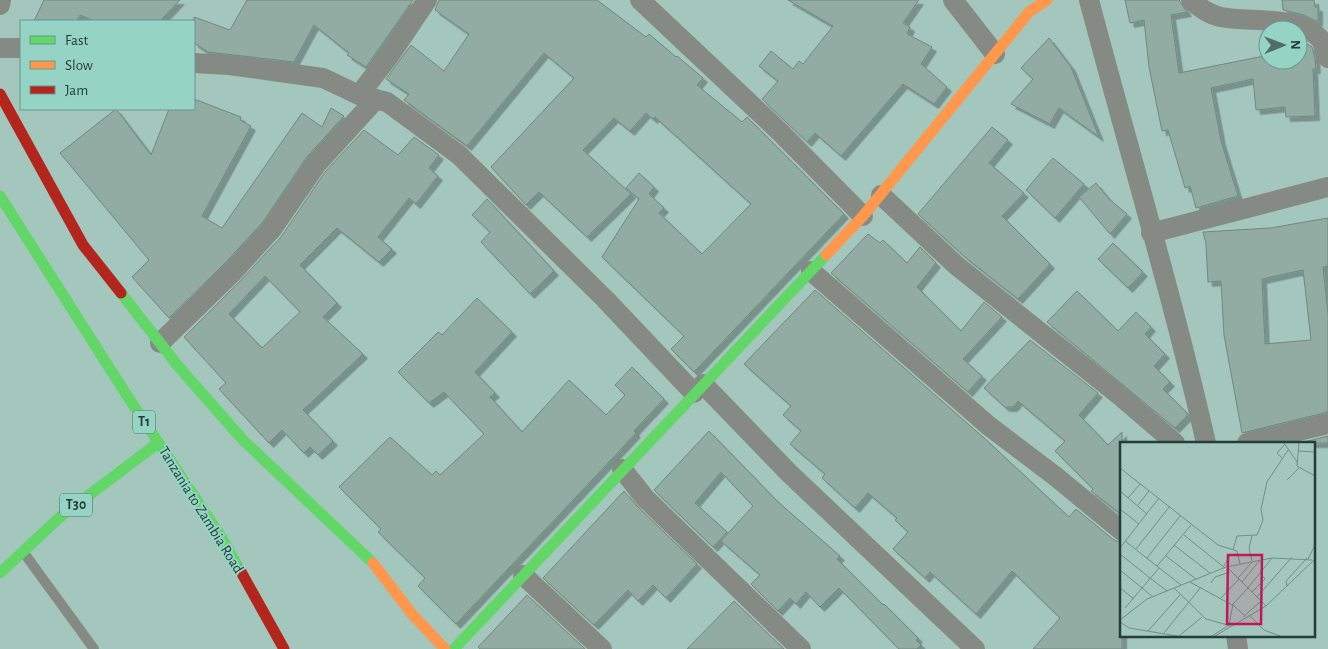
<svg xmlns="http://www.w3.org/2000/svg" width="1328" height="649" viewBox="0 0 1328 649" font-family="'Alegreya Sans',sans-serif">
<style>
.building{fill:#93aca3;stroke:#70897f;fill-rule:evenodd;filter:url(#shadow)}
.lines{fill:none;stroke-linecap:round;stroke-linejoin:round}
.lane{stroke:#858a84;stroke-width:10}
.street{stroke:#858a84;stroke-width:20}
.fast{stroke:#63d668;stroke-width:11}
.slow{stroke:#ff974d;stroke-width:11}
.jam{stroke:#b3261e;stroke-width:11}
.labels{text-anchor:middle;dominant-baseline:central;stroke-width:4;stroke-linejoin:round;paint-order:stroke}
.shield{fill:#95d4c4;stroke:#456a61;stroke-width:1}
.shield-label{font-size:14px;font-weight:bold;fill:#233d37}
.street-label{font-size:15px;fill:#233d37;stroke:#95d4c4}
.inset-road{fill:none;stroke:#708f87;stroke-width:1}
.view{fill:#c2185b;fill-opacity:0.15;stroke:#c2185b;stroke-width:2.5}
.inset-edge{fill:none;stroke:#233d37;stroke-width:2.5}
</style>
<defs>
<filter id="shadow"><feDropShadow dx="4.5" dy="4.5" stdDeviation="0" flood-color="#0004"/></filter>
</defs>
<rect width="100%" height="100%" fill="#a3c6bd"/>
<!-- building -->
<g class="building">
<path d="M44 0H180L160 21H94L80 15 77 21H34Z"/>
<path d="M247 0H413L366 67 347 55 349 53 314 25 294 62 208 52 194 43V17L230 30Z"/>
<path d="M439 0H597L646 37 649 34 676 57 677 56 703 78 697 85 742 122 747 117 844 214 694 372 671 349 684 336 602 257 639 199 626 188 639 173 654 187 649 194 664 208 659 213 702 254 751 204 655 117 653 119 646 113 630 131 614 118 583 150 631 194 587 237 539 192 526 205 491 167 574 78 544 53 467 146 404 100 409 94 386 79 411 45 444 71 469 34 435 10Z"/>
<path d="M788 0H919L903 23 910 27 907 34 932 47 921 64 947 87 934 104 903 84 841 156 815 133 807 142 762 99 778 81 759 66 771 51 793 69 799 61 803 64 833 26Z"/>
<path d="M1125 0H1179L1187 12 1171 15 1179 73 1259 57 1268 56V60H1298V38L1312 47 1315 58 1316 69H1313L1315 116 1286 117 1285 107 1256 110 1253 79 1211 88 1221 141 1238 196 1196 208 1190 186 1185 188 1168 130 1162 131 1149 67 1144 20 1130 23Z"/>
<path d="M1282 0H1314L1315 7H1318V22L1304 15 1283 10Z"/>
<path d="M1049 38 1071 67 1099 137 1059 108 1050 124 1011 104 1033 79 1021 68Z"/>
<path d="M194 99 241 117 240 120 251 126 202 216 222 228 302 113 322 127 331 108 344 116 306 158 263 222 224 264 169 318 132 277 149 260 60 153 116 109 151 155 169 109H194Z"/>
<path d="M992 127 1008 140 989 163 1024 193 1002 216 1050 264 1018 299 965 257 918 214Z"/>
<path d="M364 130 398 155 414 137 439 155 429 168 438 176 416 204 409 198 378 237 392 249 379 262 337 228 300 265 337 303 323 317 363 354 303 410 333 441 318 455 310 447 304 453 282 430 269 443 219 389 226 383 184 337 241 280 281 237 325 172ZM265 276 300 312 262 348 229 314Z"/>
<path d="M1053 158 1084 184 1055 218 1026 190Z"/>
<path d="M1096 183 1109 199 1127 214 1110 234 1079 197Z"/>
<path d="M487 199 554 271 530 294 481 242 490 232 472 215Z"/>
<path d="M1328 218V266L1323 267 1328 314V412L1242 433 1224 335 1221 281 1208 282 1206 244 1203 232 1270 228ZM1303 270 1311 340 1265 344 1262 279Z"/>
<path d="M868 234 880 243 883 240 907 263 920 247 936 263 917 287 961 331 984 302 1002 317 963 359 982 376 968 392 831 273Z"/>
<path d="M1113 243 1143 272 1128 288 1098 259Z"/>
<path d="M815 290 983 437 1069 517 1076 509 1114 540 1122 543V649H1033L1060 618 1012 571 976 614 930 572 925 578 893 549 908 532 895 520 897 518 868 493 855 508 822 478 825 474 790 444 801 431 783 415 791 406 744 364Z"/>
<path d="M1077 291 1118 331 1136 312 1151 327 1145 334 1165 354 1154 366 1170 382 1163 389 1187 413V416L1175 428 1047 322Z"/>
<path d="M477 298 512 332 475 372 495 393 490 397 522 432 569 380 606 415 625 395 615 385 632 367 664 399 634 431 636 433 609 462 456 624 418 586 425 578 378 532 381 529 339 487 390 437 432 475 436 471 440 475 484 434 444 392 429 403 398 372 438 332 442 335Z"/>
<path d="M1030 340 1098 393 1079 415 1108 445 1122 432V515L1091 491 1093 489 1055 451 1065 441 1018 401 1013 407H1005L984 388Z"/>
<path d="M709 431 777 501 840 556 837 559 883 605 884 604 918 638 916 640 921 645 917 649H899L839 588 820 607 806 592 796 604 790 598 778 611 751 584 760 575 721 541 753 506 721 472 695 503 727 532 713 547 654 490Z"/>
<path d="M1328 436V443H1300Z"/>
<path d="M624 491 637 506 697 564 666 598 653 585 638 601 628 590 594 625 543 578Z"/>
<path d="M527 595 585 649H480L478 647Z"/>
<path d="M734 601 784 649H687Z"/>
</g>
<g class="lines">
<!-- lane -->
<path class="lane" d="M24 553 94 649"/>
<!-- street -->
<g class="street">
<path d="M640 0 779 131 863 216"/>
<path d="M953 0 995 54"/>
<path d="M1089 0C1128 148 1172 294 1206 443"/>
<path d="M1191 0C1200 8 1208 14 1221 17 1250 23 1300 14 1321 40 1324 45 1326 53 1328 58"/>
<path d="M0 5 1 0"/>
<path d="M0 48H21"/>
<path d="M194 63 229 65 323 78 359 95 387 102 459 155 605 299 694 393"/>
<path d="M359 95 390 55 427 0"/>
<path d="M881 195 957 266 1119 395 1175 443"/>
<path d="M1151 233 1328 187"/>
<path d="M811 271 989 426 1055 476 1122 531"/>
<path d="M160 343 233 272 272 229 316 165 376 99"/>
<path d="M703 384 789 473 975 649"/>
<path d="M1247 443 1328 424"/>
<path d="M622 469 645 498 801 649"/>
<path d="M523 575 602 649"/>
<path d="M1236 635 1238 649"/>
</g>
<!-- fast -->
<g class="fast">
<path d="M0 196 126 394 220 535 240 570"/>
<path d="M121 293 178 366 242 439 373 563"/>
<path d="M0 573 60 517 158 443"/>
<path d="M454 649 826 255"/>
</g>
<!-- slow -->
<g class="slow">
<path d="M826 255 863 216 1029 12 1047 0"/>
<path d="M373 563 412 614 445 649"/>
</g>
<!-- jam -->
<g class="jam">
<path d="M0 94 83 245 121 293"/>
<path d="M240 570 284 649"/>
</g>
</g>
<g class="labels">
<!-- shield labels -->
<g class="shield">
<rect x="133" y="410.5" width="22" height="23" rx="4"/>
<rect x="60" y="493.5" width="32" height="23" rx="4"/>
</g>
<g class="shield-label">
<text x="144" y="422">T1</text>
<text x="76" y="505">T30</text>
</g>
<!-- street labels -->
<g class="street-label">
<text transform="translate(201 510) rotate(58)">Tanzania to Zambia Road</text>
</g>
</g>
<!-- overview -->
<g transform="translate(1120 442)">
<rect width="195" height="195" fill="#a3c6bd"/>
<path class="inset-road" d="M164 1 177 20M179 1 177 24 195 34M178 9 195 10M162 16 157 11 165 2M0 26 98 103 117 109 120 122M167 38 179 26M0 49 27 72M8 56 20 42M18 63 29 49M0 67 19 82M64 93 105 126M5 99 61 143M54 103 90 131M0 106 39 56M16 107 50 64M113 108 117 94 137 93 143 78 141 67 147 40 168 8M0 112 30 136M46 114 76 137M27 116 60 74M188 117 195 103M132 119 129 106 132 94M37 124 71 83M104 124 110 113 118 112M107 125 146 164M0 128 33 155M30 136 47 149M118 136 132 120M70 140 112 163M122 140 140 118M91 141 95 135 110 130M167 144 166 139 187 116M0 146 14 157M54 146 86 177 111 184M128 146 152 116M132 150 145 137 141 132M137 155 172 115M101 156 119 137M112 162 125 174M5 166 39 126M130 174 144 188 160 194M123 175 141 159M0 178 27 157 106 125 152 116 192 118M0 180 9 186 57 194M109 183 113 162 128 146M28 189 60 153M44 191 81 145M59 194 82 175M92 194 109 183M95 194 146 164 195 117"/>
<path class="view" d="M108 113H142L141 182H107Z"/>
<rect width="195" height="195" class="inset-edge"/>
</g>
<!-- legend -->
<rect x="20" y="20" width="175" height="90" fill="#95d4c4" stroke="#67988c"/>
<rect x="30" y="36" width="25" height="8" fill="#63d668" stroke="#67988c"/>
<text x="65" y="45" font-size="15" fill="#233d37">Fast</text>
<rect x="30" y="61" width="25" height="8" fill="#ff974d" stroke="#67988c"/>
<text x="65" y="70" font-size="15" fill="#233d37">Slow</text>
<rect x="30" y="86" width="25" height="8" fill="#b3261e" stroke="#67988c"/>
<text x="65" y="95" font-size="15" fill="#233d37">Jam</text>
<!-- north arrow -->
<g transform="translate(1283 45) rotate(89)"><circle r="24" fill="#95d4c4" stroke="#67988c"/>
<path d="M0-4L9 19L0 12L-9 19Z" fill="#506d66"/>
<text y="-8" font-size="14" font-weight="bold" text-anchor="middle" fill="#233d37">N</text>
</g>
</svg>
